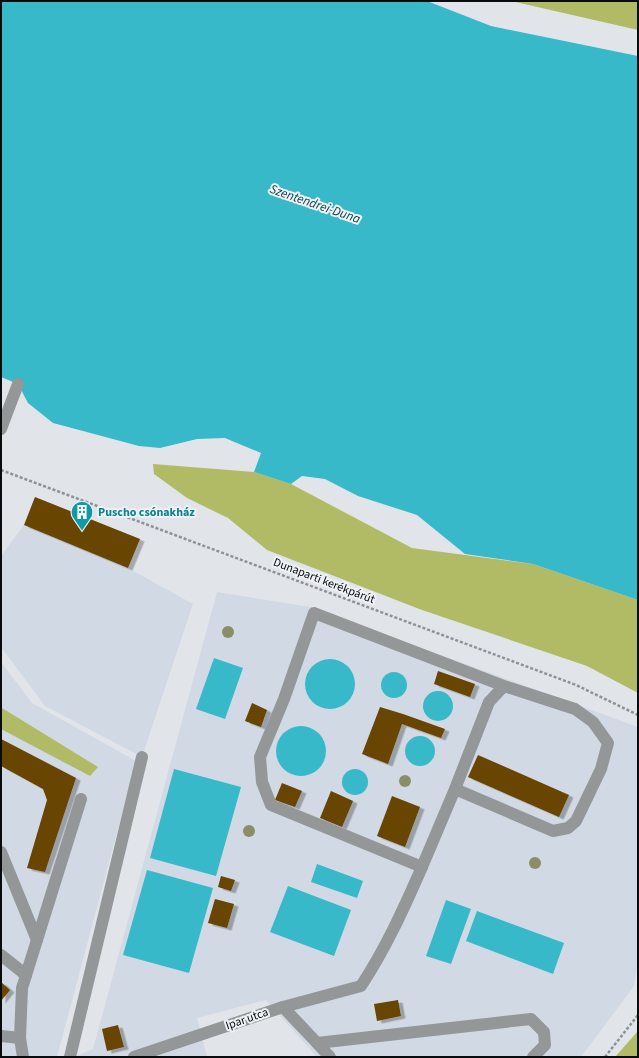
<svg xmlns="http://www.w3.org/2000/svg" width="639" height="1058" viewBox="0 0 639 1058" font-family="'Source Sans 3',sans-serif">
<style>
.built{fill:#d1d9e4}
.forest{fill:#b1bb65}
.water{fill:#37b9ca}
.building{fill:#674400;filter:url(#shadow)}
.lines{fill:none;stroke-linecap:round;stroke-linejoin:round}
.path{stroke:#8d9094;stroke-width:2.5;stroke-dasharray:3 2;stroke-linecap:butt}
.minor{stroke:#949797;stroke-width:12}
.tree{fill:#898e69}
.labels{text-anchor:middle;dominant-baseline:central;stroke-width:4;stroke-linejoin:round;paint-order:stroke}
.culture-label{font-size:12px;font-weight:bold;fill:#0d838f;stroke:#eef2f7;text-anchor:start}
.street-label{font-size:12px;fill:#0a0b0d;stroke:#eef2f7}
.water-label{font-size:13px;font-style:italic;fill:#074249;stroke:#eef2f7}
</style>
<defs>
<filter id="shadow"><feDropShadow dx="4.5" dy="2.5" stdDeviation="0" flood-color="#0004"/></filter>
</defs>
<rect width="100%" height="100%" fill="#e1e5ea"/>
<!-- built -->
<g class="built">
<path d="M24 525 128 568 193 604 142 757 45 706 1 647V556Z"/>
<path d="M217 592 310 607 638 727V962L634 986 581 1057H317L266 1000 197 1018 207 1057H74L93 1049Z"/>
<path d="M1 662 32 703 136 761 57 1057H1Z"/>
</g>
<!-- forest -->
<g class="forest">
<path d="M511 1H638V30Z"/>
<path d="M153 464 254 472 291 484 412 548 533 564 638 600V693L587 666 422 610 267 550 228 518 187 498 154 474Z"/>
<path d="M1 706 2 708 98 767 90 776 1 729Z"/>
<path d="M638 1031V1057H615Z"/>
</g>
<!-- water -->
<g class="water">
<path d="M1 1H427L491 26 638 56V600L533 564 465 554 417 515 358 496 325 479 302 476 291 484 254 472 261 453 225 438 197 439 160 448 139 446 53 423 28 403 18 384 1 377Z"/>
<path d="M214 658 243 668 225 719 196 709Z"/>
<circle cx="330" cy="684" r="25"/>
<circle cx="394" cy="685" r="13"/>
<circle cx="438" cy="706" r="15"/>
<circle cx="301" cy="751" r="25"/>
<circle cx="420" cy="751" r="15"/>
<circle cx="355" cy="782" r="13"/>
<path d="M174 769 241 787 216 876 150 858Z"/>
<path d="M317 864 363 881 357 898 311 882Z"/>
<path d="M147 870 213 888 189 973 123 955Z"/>
<path d="M288 886 351 910 334 956 270 932Z"/>
<path d="M446 900 471 909 451 964 426 956Z"/>
<path d="M477 911 564 943 553 974 466 941Z"/>
</g>
<!-- building -->
<g class="building">
<path d="M35 497 140 539 128 568 24 525Z"/>
<path d="M438 671 475 684 470 697 434 684Z"/>
<path d="M252 703 267 710 261 727 245 721Z"/>
<path d="M380 707 403 714 445 729 441 738 402 724 388 764 362 754Z"/>
<path d="M1 739 76 778 45 872 27 868 47 800 43 789 1 766Z"/>
<path d="M478 755 569 795 559 817 468 777Z"/>
<path d="M282 783 302 791 295 807 275 800Z"/>
<path d="M331 791 353 801 342 827 320 818Z"/>
<path d="M392 796 420 807 405 847 377 836Z"/>
<path d="M221 876 235 880 231 891 218 887Z"/>
<path d="M215 899 234 904 227 928 208 923Z"/>
<path d="M1 982 10 990 1 1001Z"/>
<path d="M398 1000 401 1016 377 1021 374 1004Z"/>
<path d="M118 1025 124 1047 107 1051 102 1029Z"/>
</g>
<g class="lines">
<!-- path -->
<g class="path">
<path d="M1 470 576 685 638 715"/>
<path d="M605 1057 638 1015"/>
</g>
<!-- minor -->
<g class="minor">
<path d="M1 429 18 384"/>
<path d="M455 789 489 702 504 686 575 709 593 722 608 743 601 769 576 821 568 828 553 831 455 789 422 867 271 805 262 782 260 757 284 699 314 613 504 686"/>
<path d="M1 852 37 940"/>
<path d="M1 955 26 975"/>
<path d="M283 1007 317 1043 531 1019 544 1032 545 1045 533 1057"/>
<path d="M1 1036 20 1038"/>
<path d="M317 1043 330 1057"/>
<path d="M23 1057 20 1038 22 988 81 799"/>
<path d="M70 1057 142 757"/>
<path d="M134 1057 283 1007 361 986C386 948 404 908 422 867"/>
</g>
</g>
<!-- trees -->
<g class="tree">
<circle cx="228" cy="632" r="6"/>
<circle cx="405" cy="781" r="6"/>
<circle cx="249" cy="831" r="6"/>
<circle cx="535" cy="863" r="6"/>
</g>
<!-- icons -->
<defs>
<g id="building-pin" transform="scale(1.15)"><path d="M0 17L-7.5 6A9.5 9.5 0 1 1 7.5 6Z" fill="#0f9aa8" stroke="#eef2f7"/><path d="M-4-6H4V6H1V3H-1V6H-4ZM-2.5-4.3h1.7v1.8h-1.7ZM.8-4.3h1.7v1.8H.8ZM-2.5-1h1.7V.8h-1.7ZM.8-1h1.7V.8H.8Z" fill="#fff"/></g>
</defs>
<g fill-rule="evenodd">
<use href="#building-pin" x="82" y="512"/>
</g>
<g class="labels">
<!-- culture labels -->
<g class="culture-label">
<text x="98" y="512">Puscho csónakház</text>
</g>
<!-- street labels -->
<g class="street-label">
<text transform="translate(324 581) rotate(21)">Dunaparti kerékpárút</text>
<text transform="translate(247 1019) rotate(-19)">Ipar utca</text>
</g>
<!-- water labels -->
<g class="water-label">
<text transform="translate(315 204) rotate(19)">Szentendrei-Duna</text>
</g>
</g>
<!-- border -->
<rect width="639" height="1058" fill="none" stroke="#0a0b0d" stroke-width="4"/>
</svg>
